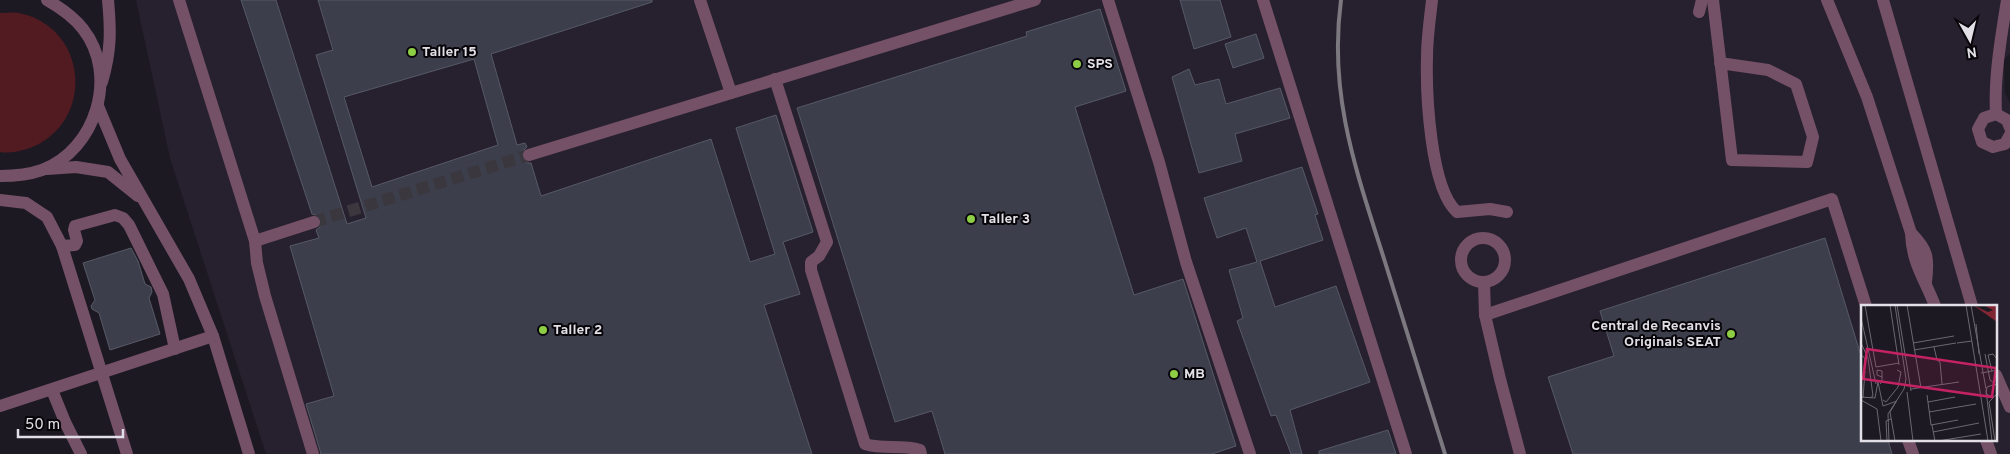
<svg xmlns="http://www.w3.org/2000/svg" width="2010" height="454" viewBox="0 0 2010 454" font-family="Overpass,sans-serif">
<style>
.built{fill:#27202f;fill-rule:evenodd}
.green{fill:#521a21}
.building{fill:#3c3f4b;stroke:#565a66;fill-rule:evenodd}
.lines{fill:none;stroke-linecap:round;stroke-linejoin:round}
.minor-tunnel{stroke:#3b373f;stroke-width:12;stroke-dasharray:12 6;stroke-linecap:butt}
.minor{stroke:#745167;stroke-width:12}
.rail{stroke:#7b7880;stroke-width:4}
.poi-dot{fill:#8dce44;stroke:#070509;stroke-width:2}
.labels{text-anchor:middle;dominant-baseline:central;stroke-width:4;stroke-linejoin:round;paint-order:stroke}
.poi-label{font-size:14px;font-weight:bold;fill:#e2dfe6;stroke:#070509;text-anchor:start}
.inset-road{fill:none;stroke:#6c6870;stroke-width:1}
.view{fill:#c42262;fill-opacity:0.15;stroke:#c42262;stroke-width:2.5}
.inset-edge{fill:none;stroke:#e2dfe6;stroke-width:2.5}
</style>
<rect width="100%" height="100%" fill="#1d1922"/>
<!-- built -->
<path class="built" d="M136 0H2010V54L2004 59 2005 93 2010 103V454H266L170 158ZM1862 306H1996V440H1862Z"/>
<!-- green -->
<path class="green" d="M0 13C6 13 13 12 19 13 85 26 96 115 37 145 26 150 12 154 0 152Z"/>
<!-- building -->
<g class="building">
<path d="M241 0H276L347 224 366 218 316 55 333 50 318 0H652V2L491 54 517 145 525 143 527 147 521 153V158L527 163H531L541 196 711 139 750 262 775 254 736 128 776 115 813 232 783 242 800 294 764 305 812 454H321L306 404 334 396 290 246 319 238 316 230 320 227 322 220 319 216 312 214ZM474 59 498 145 372 187 344 97Z"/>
<path d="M1180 0H1220L1231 37 1194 49Z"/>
<path d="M1100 9 1126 91 1075 107 1098 181 1134 295 1183 279 1236 446 1212 454H945L932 411 895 422 797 108 1027 36 1026 32Z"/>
<path d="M1256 34 1264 58 1233 68 1225 44Z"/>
<path d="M1189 69 1195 85 1219 79 1226 104 1280 88 1290 118 1235 134 1242 161 1199 173 1172 77Z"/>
<path d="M1302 167 1318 214 1315 215 1323 240 1260 261 1275 307 1336 286 1370 382 1290 410 1302 454H1291L1276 415 1271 416 1237 321 1243 318 1229 270 1257 262 1246 228 1217 238 1204 198Z"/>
<path d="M1825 238 1862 359V440H1888L1892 454H1573L1548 377 1614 356 1600 311Z"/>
<path d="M131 248 138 261 145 284 151 287 152 292 149 298 160 334 110 350 99 313 92 309 91 306 95 300 83 263Z"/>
<path d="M1388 430 1396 454H1319V451Z"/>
</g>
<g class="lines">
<!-- minor-tunnel -->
<path class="minor-tunnel" d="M314 222 529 155"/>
<!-- minor -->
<g class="minor">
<path d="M179 0 255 241 257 263 265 296 313 454"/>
<path d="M700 0 731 93"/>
<path d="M1108 0 1159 162 1186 262 1250 454"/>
<path d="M1263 0 1406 454"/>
<path d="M1432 0C1430 19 1427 38 1427 57 1426 93 1430 188 1457 212L1490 209 1507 212"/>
<path d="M1713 0 1732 160 1807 162 1813 137 1796 84 1768 70 1720 63"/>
<path d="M1827 0 1867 97 1911 233C1912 264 1925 279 1935 306"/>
<path d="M1883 0 1972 306"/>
<path d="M1699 12 1702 0"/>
<path d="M775 79 827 242 819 256 811 262V270L865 444C883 450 902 444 920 450L921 454"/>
<path d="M102 82C111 51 111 32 108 0"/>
<path d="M98 106 120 159 189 279 213 336 249 454"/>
<path d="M1996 114C1994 76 2001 38 2007 0"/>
<path d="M2010 128 2007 120 1996 114 1984 118 1978 129 1982 142 1993 147 2005 144 2010 135"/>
<path d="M529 155 1035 0"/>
<path d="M47 169 76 167 108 172 138 196"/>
<path d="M0 176C15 176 28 175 42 170 96 150 119 75 83 29 73 16 61 8 47 0"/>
<path d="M0 200 26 203 47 217 62 246 127 454"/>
<path d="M1911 233C1928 250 1929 258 1926 282"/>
<circle cx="1483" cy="260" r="22"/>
<path d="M255 241 314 222"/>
<path d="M62 246 75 245 77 241 74 230 75 226 115 215 123 218 129 225 163 294 175 349"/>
<path d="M1484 282 1485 315 1500 379 1520 454"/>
<path d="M1485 315 1832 199 1866 306"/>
<path d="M1996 375 2010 407"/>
<path d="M52 390 65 422 81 454"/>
<path d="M0 406 213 336"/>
<path d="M1908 440 1913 454"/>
<path d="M1986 440 1991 454"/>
</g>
<!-- rail -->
<path class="rail" d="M1341 0C1328 96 1357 173 1385 262 1405 326 1425 390 1445 454"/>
</g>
<!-- markers -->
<g class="poi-dot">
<circle cx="412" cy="52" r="5"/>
<circle cx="1077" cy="64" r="5"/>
<circle cx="971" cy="219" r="5"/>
<circle cx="543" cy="330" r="5"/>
<circle cx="1731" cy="334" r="5"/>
<circle cx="1174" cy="374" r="5"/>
</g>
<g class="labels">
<!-- poi labels -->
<g class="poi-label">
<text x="422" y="52">Taller 15</text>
<text x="1087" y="64">SPS</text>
<text x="981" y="219">Taller 3</text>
<text x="1721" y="326" text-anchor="end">Central de Recanvis<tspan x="1721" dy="16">Originals SEAT</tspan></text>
<text x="553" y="330">Taller 2</text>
<text x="1184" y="374">MB</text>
</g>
</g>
<!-- overview -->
<g transform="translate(1861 305)">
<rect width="136" height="136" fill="#1d1922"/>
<path d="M112 0 127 7 132 5 122 0H136V17Z" fill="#812633"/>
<path class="inset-road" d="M4 0 15 62 38 58M29 0 38 60M36 0 50 86M46 0 60 83M105 0 127 136M110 0 125 84M0 13 15 79M115 19 118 49M0 38 7 53 12 91 9 93M52 38 93 31M96 38 111 36M73 42 76 55 79 57 81 79M53 45 95 38M0 49 4 54 3 65M124 49 129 75 135 80M131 66 127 50 132 49 137 55M120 68 137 65M19 79 21 77V66L16 65V70L21 72M132 80 126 82 125 89 132 92 137 89M50 84 98 77M125 85 131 136M46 87 52 136M66 90 70 120 97 115M0 92 14 93 17 77 22 101 36 96M133 92 128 97 134 136M2 93 4 66M0 95 16 104 20 136M22 95 25 97 37 82 40 67 36 65M67 97 94 92M68 107 115 99M71 120 74 136M72 127 118 118M26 136 25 116 30 114M28 136 27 109 43 84 45 74 34 0M34 136 29 107 35 97M77 136 120 129"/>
<path class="view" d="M6 44 135 63 131 92 2 74Z"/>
<rect width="136" height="136" class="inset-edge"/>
</g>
<!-- north arrow -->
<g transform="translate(1970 40) rotate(172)" stroke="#070509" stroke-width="4" paint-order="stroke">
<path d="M0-4L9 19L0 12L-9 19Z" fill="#e2dfe6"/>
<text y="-8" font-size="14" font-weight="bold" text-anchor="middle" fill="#e2dfe6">N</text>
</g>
<!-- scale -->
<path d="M18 429v8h105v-8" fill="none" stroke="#e2dfe6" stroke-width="2.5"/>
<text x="25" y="429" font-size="15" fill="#e2dfe6" stroke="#070509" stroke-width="4" paint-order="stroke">50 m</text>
</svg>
